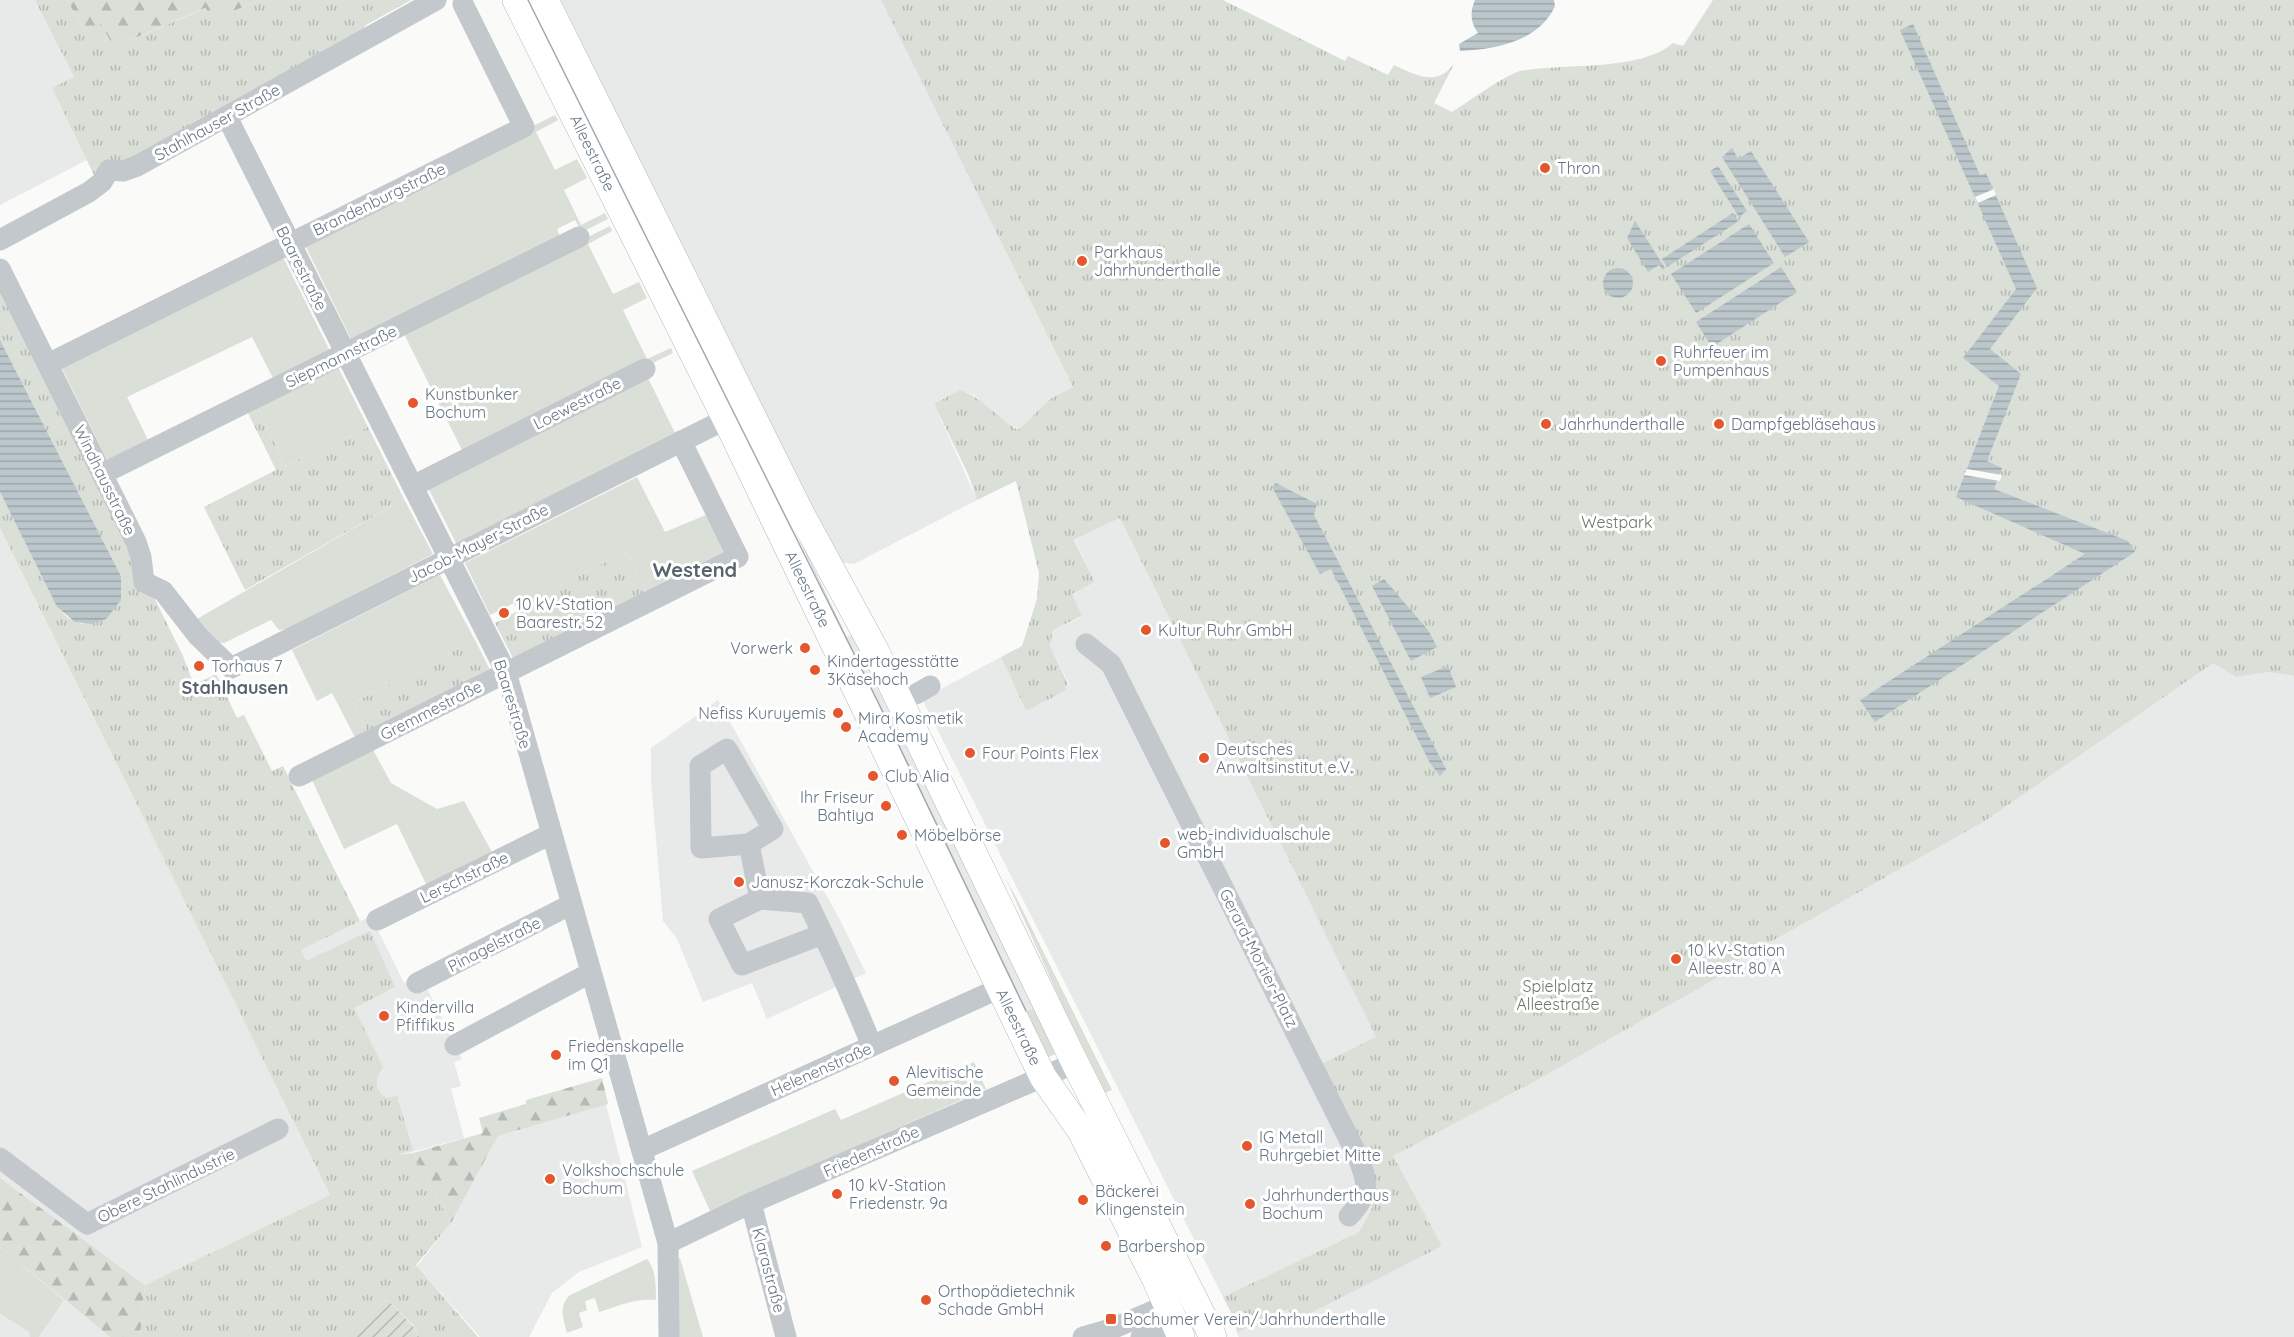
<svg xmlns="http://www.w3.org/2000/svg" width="2294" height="1337" viewBox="0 0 2294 1337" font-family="Quicksand,sans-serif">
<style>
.built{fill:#e8e9e9}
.grass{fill:#dadfd7}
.forest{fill:url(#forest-firs)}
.park{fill:url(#park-tufts)}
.garden{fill:url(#garden-furrows)}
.water{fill:url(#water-rules)}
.pier{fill:#fafaf8}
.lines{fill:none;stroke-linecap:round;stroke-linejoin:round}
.major-casing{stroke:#b5babe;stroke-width:28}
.minor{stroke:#c3c8cc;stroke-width:21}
.major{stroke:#fff;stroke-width:27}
.tram{stroke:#a2aab0;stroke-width:1.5}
.poi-dot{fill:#e4572e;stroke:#fff;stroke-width:2}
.labels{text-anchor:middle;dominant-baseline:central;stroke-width:6;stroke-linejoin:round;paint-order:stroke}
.street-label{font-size:16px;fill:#657683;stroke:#fff}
.poi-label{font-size:16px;fill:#657683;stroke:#fff;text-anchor:start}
.park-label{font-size:16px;fill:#687a64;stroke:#fff}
.neighbourhood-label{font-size:18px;font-weight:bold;fill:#57646e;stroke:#fff}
.quarter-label{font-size:20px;font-weight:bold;fill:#57646e;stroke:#fff}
</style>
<defs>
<pattern id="forest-firs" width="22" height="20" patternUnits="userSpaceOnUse" patternTransform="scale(1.5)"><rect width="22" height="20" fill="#dadfd7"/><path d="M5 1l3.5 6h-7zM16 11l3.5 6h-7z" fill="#b4b9b4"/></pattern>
<pattern id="park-tufts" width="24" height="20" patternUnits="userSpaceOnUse" patternTransform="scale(1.5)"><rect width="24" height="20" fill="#dadfd7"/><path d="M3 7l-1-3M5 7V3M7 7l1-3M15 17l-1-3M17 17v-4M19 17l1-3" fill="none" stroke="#b4b9b4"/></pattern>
<pattern id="garden-furrows" width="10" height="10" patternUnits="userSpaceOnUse" patternTransform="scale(1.5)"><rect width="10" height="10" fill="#dadfd7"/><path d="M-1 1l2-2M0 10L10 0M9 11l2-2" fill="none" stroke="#b4b9b4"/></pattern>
<pattern id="water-rules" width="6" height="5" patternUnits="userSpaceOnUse" patternTransform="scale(1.5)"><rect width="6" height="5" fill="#bbc7cb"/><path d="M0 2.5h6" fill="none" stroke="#9ca6aa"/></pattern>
</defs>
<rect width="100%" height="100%" fill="#fafaf8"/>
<!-- built -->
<g class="built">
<path d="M0 0H35L74 77 52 88 87 160 0 205Z"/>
<path d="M552 0H881L1073 387 1050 399 1018 430 992 413 974 395 960 390 934 404 977 500 854 564 833 561Z"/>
<path d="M1120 518 1376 1037 1372 1208 1359 1232 1223 1297 922 699 1001 657 1026 711 1067 690 1065 686 1069 684 1050 646 1053 630 1082 617 1072 594 1095 582 1075 540Z"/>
<path d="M0 528 330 1195 145 1285 0 1178Z"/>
<path d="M854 633 1038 1006 1021 1014 844 638Z"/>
<path d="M2213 662 2236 677 2269 672 2294 676V1337H1239L1237 1333 1287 1309 1442 1246 1392 1156 1539 1079 1726 973 1730 965 1985 821Z"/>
<path d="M718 700 840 920 866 973 767 1019 752 983 703 1002 677 939 663 921 651 781V748Z"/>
<path d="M371 916 404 983 415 978 425 984 462 1059 454 1062 461 1086 451 1089 464 1138 397 1156 315 990 301 950Z"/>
<path d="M606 1104 642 1247 579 1272 552 1293 529 1337H480L417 1266 451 1223 498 1136Z"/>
<path d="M64 1300 110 1337H39Z"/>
<path d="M0 1314 29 1332 30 1337H0Z"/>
</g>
<!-- grass -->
<g class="grass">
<path d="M555 115 558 120 536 132 555 170 577 159 587 178 564 190 581 225 605 213 608 219 582 232 575 220 557 229 562 241 353 343 303 241Z"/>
<path d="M610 226 612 231 588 244 613 294 639 282 647 298 623 310 647 359 671 348 673 353 465 456 402 330Z"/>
<path d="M281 253 332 355 276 384 252 337 127 397 151 446 110 466 60 364Z"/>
<path d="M337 365 368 427 285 466 256 404Z"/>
<path d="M646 374 676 435 457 545 426 484Z"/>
<path d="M637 477 665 532 713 512 734 555 649 597 627 552 516 607 514 603 490 615 465 563Z"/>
<path d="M404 499 433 554 286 629 279 630 271 620 224 643 214 642 197 619Z"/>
<path d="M440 575 475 640 353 703 369 735 357 741 332 693 317 701 292 650Z"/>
<path d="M371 746 391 783 437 809 464 801 494 856 428 888 397 824 344 849 311 778Z"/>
<path d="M1005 877 1018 901 1112 1090 1105 1093 1065 1011Z"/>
<path d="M1038 1006 1058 1053 1046 1058 1021 1014Z"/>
<path d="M974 1062 986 1089 710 1211 692 1171 835 1109 841 1120Z"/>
<path d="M0 1247 64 1300 39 1337H30L29 1332 0 1314Z"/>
<path d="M680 1258 703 1337H676L677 1259Z"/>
<path d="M647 1259C656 1268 656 1288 656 1300 633 1298 619 1306 599 1312L595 1298 585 1301 587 1310 579 1313 583 1327 567 1333C563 1318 558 1307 570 1295Z"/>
</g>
<!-- forest -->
<g class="forest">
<path d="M67 0H260L210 21 205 8 114 47 85 32Z"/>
<path d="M602 1078 608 1104 498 1136 451 1223 413 1153 483 1133 479 1118 526 1104V1100Z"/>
<path d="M0 1178 145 1285 140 1337H110L0 1247Z"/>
</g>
<!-- park -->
<g class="park">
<path d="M35 0H67L85 32 101 24 114 47 206 8 210 21 260 0H411L366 25 356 38 96 179 52 88 74 77Z"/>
<path d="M881 0H1223L1345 61 1348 56 1388 75 1394 65C1415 75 1439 88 1455 62L1434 103 1452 112C1468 102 1505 75 1520 71 1562 63 1640 72 1673 43L1683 46 1713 0H2294V676L2269 672 2236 677 2213 663 1985 821 1730 965 1726 973 1539 1079 1393 1156 1442 1246 1297 1320 1287 1309 1237 1333 1235 1320 1223 1297 1359 1232 1372 1208 1373 1188 1320 1065 1376 1037 1120 518 1074 540 1095 582 1072 594 1082 616 1053 630 1050 646 1068 684 1065 686 1067 690 1026 711 1001 657 1022 646 1037 599 1039 573 1016 481 977 500 968 474 934 404 960 390C982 397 997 418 1018 430L1050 399 1073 387Z"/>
<path d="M0 286 183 656 194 685 216 674 237 718 244 715 272 771 283 766 360 921 301 950 306 961 370 931 395 987 354 1008 383 1067C375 1079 373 1090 387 1098L397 1096 413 1150 396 1155 413 1153 451 1223 416 1265 478 1337H419L413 1325 387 1299 345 1337H140L145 1285 330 1195 0 528V492L57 607 68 618 83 624 121 576 0 340Z"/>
<path d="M256 404 285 466 368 427 404 499 245 590 204 507 276 470 246 409Z"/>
<path d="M627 552 649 597 515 662 495 623 518 611 516 607Z"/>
<path d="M475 640 490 670 368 733 353 703Z"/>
</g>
<!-- garden -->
<path class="garden" d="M387 1299 413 1326 419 1337H345Z"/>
<!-- water -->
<g class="water">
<path d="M1475 0H1554L1555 6C1539 42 1495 49 1460 51L1459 44 1478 33C1470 22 1470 12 1475 0Z"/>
<path d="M1913 24 1980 175 1986 173 2037 288 1990 349 2021 374 1987 461 2002 468 1994 489 2128 541 2135 552 1875 722 1860 700 2085 554 1956 497 1999 386 1963 358 2016 289 1900 30Z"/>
<path d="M1732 148 1738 159 1751 151 1809 242 1785 257 1722 157Z"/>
<path d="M1718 166 1747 211 1739 217 1710 171Z"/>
<path d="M1733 213 1738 221 1733 225 1667 267 1662 259Z"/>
<path d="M1635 221 1665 268 1663 270 1659 265 1648 272 1627 238Z"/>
<path d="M1749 224 1774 263 1696 313 1671 274Z"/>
<path d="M1781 267 1797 292 1712 347 1696 322Z"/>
<circle cx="1618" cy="283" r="15"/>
<path d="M0 340 121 576V600L106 619 91 624 75 622 57 607 0 492Z"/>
<path d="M1276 483 1317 504 1314 515 1446 769 1440 776 1430 763 1331 569 1320 574 1272 487Z"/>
<path d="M1384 579 1428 630 1437 647 1411 661 1372 586Z"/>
<path d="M1448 666 1456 687 1430 698 1421 677Z"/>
</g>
<!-- pier -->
<g class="pier">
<path d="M1994 189 1996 195 1978 203 1975 197Z"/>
<path d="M1967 469 2002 475 2000 481 1964 475Z"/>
</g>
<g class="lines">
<!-- major casing -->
<g class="major-casing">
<g id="major">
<path d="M516 0 726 419 1043 1077 1081 1131 1156 1280 1181 1337"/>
<path d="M545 0 801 514 876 652 1075 1063 1213 1337"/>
</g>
</g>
<!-- minor -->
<g class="minor">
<path d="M227 117 506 672 668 1243 669 1337"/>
<path d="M0 240 89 192 102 182 109 170 123 171 137 166 436 0"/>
<path d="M0 269 136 542 141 557 144 582 163 591 198 636 231 668 726 419"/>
<path d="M48 364 524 127 463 4"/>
<path d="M102 474 579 237"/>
<path d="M413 486 645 369"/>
<path d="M1086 644 1111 664 1357 1155C1369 1183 1370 1194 1349 1216"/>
<path d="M916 694 930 686"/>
<path d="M727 749 773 829 749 844 701 848 700 766Z"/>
<path d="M299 776 738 557 681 441"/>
<path d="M749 844 760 899"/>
<path d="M377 920 551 834"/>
<path d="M823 934 742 965 719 919 760 899 808 903C831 950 852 997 872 1046"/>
<path d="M417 983 570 905"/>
<path d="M455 1045 590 973"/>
<path d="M642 1150 1000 988"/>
<path d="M0 1158 87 1224 278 1129"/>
<path d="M751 1203 786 1337"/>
<path d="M668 1243 751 1203 1075 1063"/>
<path d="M1083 1337 1114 1328 1167 1305 1180 1304"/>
<path d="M1141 1337 1175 1324 1185 1314"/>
</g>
<!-- major -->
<use href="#major" class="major"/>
<!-- tram -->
<path class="tram" d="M528 0 878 702 1026 1011"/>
</g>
<!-- markers -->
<g class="poi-dot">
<circle cx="1545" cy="168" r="6"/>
<circle cx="1082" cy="261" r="6"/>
<circle cx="1661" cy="361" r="6"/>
<circle cx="413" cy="403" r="6"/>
<circle cx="1546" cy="424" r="6"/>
<circle cx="1719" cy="424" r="6"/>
<circle cx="504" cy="613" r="6"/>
<circle cx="1146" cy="630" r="6"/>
<circle cx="805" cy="648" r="6"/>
<circle cx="199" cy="666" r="6"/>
<circle cx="815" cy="670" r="6"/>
<circle cx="838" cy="713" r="6"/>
<circle cx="846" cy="727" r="6"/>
<circle cx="970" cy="753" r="6"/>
<circle cx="1204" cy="758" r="6"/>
<circle cx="873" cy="776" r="6"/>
<circle cx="886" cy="806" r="6"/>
<circle cx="902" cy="835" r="6"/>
<circle cx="1165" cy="843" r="6"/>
<circle cx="739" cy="882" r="6"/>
<circle cx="1676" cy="959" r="6"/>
<circle cx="384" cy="1016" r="6"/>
<circle cx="556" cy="1055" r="6"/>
<circle cx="894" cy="1081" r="6"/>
<circle cx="1247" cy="1146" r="6"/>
<circle cx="550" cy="1179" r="6"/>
<circle cx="837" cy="1194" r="6"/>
<circle cx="1083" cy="1200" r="6"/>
<circle cx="1250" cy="1204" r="6"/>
<circle cx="1106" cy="1246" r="6"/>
<circle cx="926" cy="1300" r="6"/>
<rect x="1105" y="1313" width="12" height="12" rx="3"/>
</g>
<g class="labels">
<!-- street labels -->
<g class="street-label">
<text transform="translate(217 122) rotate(-29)">Stahlhauser Straße</text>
<text transform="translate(593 153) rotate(64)">Alleestraße</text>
<text transform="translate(379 199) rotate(-26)">Brandenburgstraße</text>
<text transform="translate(302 268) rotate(63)">Baarestraße</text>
<text transform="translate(341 356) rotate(-26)">Siepmannstraße</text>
<text transform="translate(577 403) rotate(-27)">Loewestraße</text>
<text transform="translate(105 480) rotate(64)">Windhausstraße</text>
<text transform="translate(478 543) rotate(-27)">Jacob-Mayer-Straße</text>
<text transform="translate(808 589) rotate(64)">Alleestraße</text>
<text transform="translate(513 704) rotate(73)">Baarestraße</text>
<text transform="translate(431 710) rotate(-27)">Gremmestraße</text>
<text transform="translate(464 877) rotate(-26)">Lerschstraße</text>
<text transform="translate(494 944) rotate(-27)">Pinagelstraße</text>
<text transform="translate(1259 958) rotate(63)">Gerard-Mortier-Platz</text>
<text transform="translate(1019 1027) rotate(64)">Alleestraße</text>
<text transform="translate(821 1069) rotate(-24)">Helenenstraße</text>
<text transform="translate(871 1151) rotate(-24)">Friedenstraße</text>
<text transform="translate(166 1185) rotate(-26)">Obere Stahlindustrie</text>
<text transform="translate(769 1270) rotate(75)">Klarastraße</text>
</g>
<!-- poi labels -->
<g class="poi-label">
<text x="1557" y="168">Thron</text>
<text x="1094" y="252">Parkhaus<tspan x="1094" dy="18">Jahrhunderthalle</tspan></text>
<text x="1673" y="352">Ruhrfeuer im<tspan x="1673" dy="18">Pumpenhaus</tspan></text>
<text x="425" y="394">Kunstbunker<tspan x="425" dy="18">Bochum</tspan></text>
<text x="1558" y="424">Jahrhunderthalle</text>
<text x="1731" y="424">Dampfgebläsehaus</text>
<text x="516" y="604">10 kV-Station<tspan x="516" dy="18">Baarestr. 52</tspan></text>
<text x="1158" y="630">Kultur Ruhr GmbH</text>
<text x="793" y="648" text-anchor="end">Vorwerk</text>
<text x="827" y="661">Kindertagesstätte<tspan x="827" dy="18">3Käsehoch</tspan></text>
<text x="211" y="666">Torhaus 7</text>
<text x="826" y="713" text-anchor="end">Nefiss Kuruyemis</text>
<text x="858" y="718">Mira Kosmetik<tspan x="858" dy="18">Academy</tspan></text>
<text x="1216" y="749">Deutsches<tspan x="1216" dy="18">Anwaltsinstitut e.V.</tspan></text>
<text x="982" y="753">Four Points Flex</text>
<text x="885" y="776">Club Alia</text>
<text x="874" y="797" text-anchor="end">Ihr Friseur<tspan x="874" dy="18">Bahtiya</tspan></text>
<text x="1177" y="834">web-individualschule<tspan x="1177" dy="18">GmbH</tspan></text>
<text x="914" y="835">Möbelbörse</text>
<text x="751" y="882">Janusz-Korczak-Schule</text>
<text x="1688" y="950">10 kV-Station<tspan x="1688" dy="18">Alleestr. 80 A</tspan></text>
<text x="396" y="1007">Kindervilla<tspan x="396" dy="18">Pfiffikus</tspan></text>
<text x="568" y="1046">Friedenskapelle<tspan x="568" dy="18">im Q1</tspan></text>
<text x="906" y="1072">Alevitische<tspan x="906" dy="18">Gemeinde</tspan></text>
<text x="1259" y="1137">IG Metall<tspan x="1259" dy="18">Ruhrgebiet Mitte</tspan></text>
<text x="562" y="1170">Volkshochschule<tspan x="562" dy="18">Bochum</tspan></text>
<text x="849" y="1185">10 kV-Station<tspan x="849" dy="18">Friedenstr. 9a</tspan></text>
<text x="1095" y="1191">Bäckerei<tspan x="1095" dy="18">Klingenstein</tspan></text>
<text x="1262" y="1195">Jahrhunderthaus<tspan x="1262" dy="18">Bochum</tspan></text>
<text x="1118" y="1246">Barbershop</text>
<text x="938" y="1291">Orthopädietechnik<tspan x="938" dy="18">Schade GmbH</tspan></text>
<text x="1123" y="1319">Bochumer Verein/Jahrhunderthalle</text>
</g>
<!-- park labels -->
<g class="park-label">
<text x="1617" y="522">Westpark</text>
<text x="1558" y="986">Spielplatz<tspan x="1558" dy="18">Alleestraße</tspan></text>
</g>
<!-- neighbourhood labels -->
<g class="neighbourhood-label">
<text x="235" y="687">Stahlhausen</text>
</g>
<!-- quarter labels -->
<g class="quarter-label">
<text x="695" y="569">Westend</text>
</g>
</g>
</svg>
